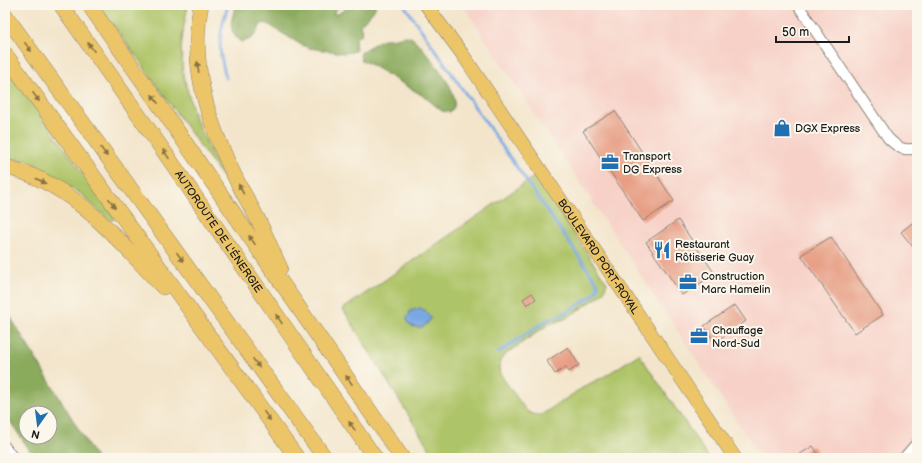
<svg xmlns="http://www.w3.org/2000/svg" width="922" height="463" viewBox="0 0 922 463" font-family="'Balsamiq Sans',sans-serif">
<style>
.built{fill:#f7d1c8}
.green{fill:#aec468;stroke:#657042}
.forest{fill:#8aaa5c;stroke:#53633c;fill-rule:evenodd}
.water{fill:#7aa8e3;stroke:#4b6280}
.lines{fill:none;stroke-linecap:round;stroke-linejoin:round}
.stream{stroke:#7aa8e3;stroke-width:3}
.building{fill:#e79e84}
.minor-casing{stroke:#888074;stroke-width:12}
.major-casing{stroke:#888074;stroke-width:14}
.highway-casing{stroke:#888074;stroke-width:16}
.minor{stroke:#fff;stroke-width:10}
.major{stroke:#edc569;stroke-width:13}
.highway{stroke:#edc569;stroke-width:15}
.oneway{fill:#847042}
.labels{text-anchor:middle;dominant-baseline:central;stroke-width:4;stroke-linejoin:round;paint-order:stroke}
.poi-label{font-size:11px;fill:#1c1c1c;stroke:#fbf7ec;text-anchor:start}
.street-label{font-size:11px;fill:#1c1c1c;stroke:#fbf7ec}
</style>
<rect width="100%" height="100%" fill="#fbf7ec"/>
<filter id="ink" filterUnits="userSpaceOnUse"><feTurbulence type="fractalNoise" baseFrequency=".025" numOctaves="2"/><feDisplacementMap in="SourceGraphic" scale="8" xChannelSelector="R" yChannelSelector="G"/><feConvolveMatrix kernelMatrix="1 2 1 2 8 2 1 2 1" color-interpolation-filters="sRGB"/></filter>
<filter id="wash" filterUnits="userSpaceOnUse"><feTurbulence type="fractalNoise" baseFrequency=".012" numOctaves="4" result="noise"/><feDisplacementMap in="SourceGraphic" scale="16" xChannelSelector="R" yChannelSelector="G"/><feGaussianBlur stdDeviation="0.9" result="paint"/><feColorMatrix in="noise" values="0 0 0 0 0 0 0 0 0 0 0 0 0 0 0 0 0 1.4 0 .05"/><feComposite in="paint" operator="in"/></filter>
<g filter="url(#wash)">
<rect width="100%" height="100%" fill="#f3e5cb"/>
<!-- built -->
<path class="built" d="M463 5H917V458H761Z"/>
<!-- green -->
<g class="green">
<path d="M99 5H188L184 25 181 48 183 74 195 118 224 179Z"/>
<path d="M5 66 113 215 114 218 113 220 109 221 81 194 28 161 5 158Z"/>
<path d="M535 176 607 283 603 293 598 297 565 319 549 324 503 356C499 362 498 367 500 374L525 409C530 414 534 415 541 415L587 385 605 376 639 354 709 458H593C583 454 576 455 566 458H435L343 309Z"/>
</g>
<!-- forest -->
<g class="forest">
<path d="M238 5H342L334 11V14H338L350 5H376C374 14 365 18 360 25L362 30 361 35 356 37 355 42 356 49 352 52 343 53 309 48 300 44 266 23 261 24C256 35 253 40 241 42 227 31 230 18 238 5Z"/>
<path d="M404 36C406 36 408 36 410 37 419 40 447 79 451 89 454 95 455 101 454 107L450 112 442 111 425 97 368 63 362 61 360 56 362 51 383 39H392Z"/>
<path d="M5 308 96 458H35L5 414ZM26 413H50V437H26Z"/>
</g>
<!-- water -->
<path class="water" d="M419 308 425 310 431 318C426 328 417 331 408 323L407 317 409 315 410 311Z"/>
<g class="lines">
<!-- stream -->
<g class="stream">
<path d="M404 5 598 284C598 287 597 290 595 293 592 297 566 313 561 315 557 317 553 317 549 319L498 353"/>
<path d="M226 78C224 70 222 63 221 56 218 38 223 22 228 5"/>
</g>
</g>
<g id="blocks">
<!-- building -->
<g class="building">
<path d="M615 111 674 201 643 221 583 131Z"/>
<path d="M917 219V252L901 232Z"/>
<path d="M678 220 715 274 682 295 646 242Z"/>
<path d="M831 237 883 315 855 333 801 255Z"/>
<path d="M532 293 536 299 527 305 523 299Z"/>
<path d="M735 305 746 321 715 342 704 326Z"/>
<path d="M568 347 579 365 569 372 566 367 555 374 547 361Z"/>
<path d="M813 446 821 458H794Z"/>
</g>
</g>
</g>
<g filter="url(#ink)">
<use href="#blocks" fill-opacity="0" stroke="#888074" stroke-width="1"/>
<g class="lines">
<!-- minor casing -->
<g class="minor-casing">
<g id="minor">
<path d="M798 5 888 138C897 147 904 152 917 148"/>
<path d="M5 447 13 458"/>
<path d="M904 458 917 443"/>
</g>
</g>
<!-- major casing -->
<g class="major-casing">
<g id="major">
<path id="s1" d="M426 5 463 55 735 458"/>
</g>
</g>
<!-- highway casing -->
<g class="highway-casing">
<g id="highway">
<path id="s2" d="M61 5 165 153 375 458"/>
<path d="M89 5 151 93 402 458"/>
<path d="M201 5C189 65 208 122 234 175 242 192 252 207 260 224 267 238 273 253 280 268"/>
<path d="M5 15 325 458"/>
<path d="M5 54 297 458"/>
<path d="M5 167C73 182 118 240 163 287"/>
</g>
</g>
<!-- minor -->
<use href="#minor" class="minor"/>
<!-- major -->
<use href="#major" class="major"/>
<!-- highway -->
<use href="#highway" class="highway"/>
</g>
<!-- one-way arrows -->
<defs><path id="oneway-solid" d="M-6-.8H1V-3.2L6.5 0L1 3.2V.8H-6Z"/></defs>
<g class="oneway">
<use href="#oneway-solid" transform="translate(28 47) rotate(54)"/>
<use href="#oneway-solid" transform="translate(91 47) rotate(-125)"/>
<use href="#oneway-solid" transform="translate(198 67) rotate(-97)"/>
<use href="#oneway-solid" transform="translate(36 97) rotate(54)"/>
<use href="#oneway-solid" transform="translate(155 99) rotate(-125)"/>
<use href="#oneway-solid" transform="translate(104 152) rotate(54)"/>
<use href="#oneway-solid" transform="translate(166 154) rotate(-125)"/>
<use href="#oneway-solid" transform="translate(41 181) rotate(28)"/>
<use href="#oneway-solid" transform="translate(241 189) rotate(-117)"/>
<use href="#oneway-solid" transform="translate(112 203) rotate(54)"/>
<use href="#oneway-solid" transform="translate(252 240) rotate(-125)"/>
<use href="#oneway-solid" transform="translate(180 257) rotate(54)"/>
<use href="#oneway-solid" transform="translate(279 319) rotate(-124)"/>
<use href="#oneway-solid" transform="translate(256 363) rotate(54)"/>
<use href="#oneway-solid" transform="translate(349 380) rotate(-125)"/>
<use href="#oneway-solid" transform="translate(267 416) rotate(54)"/>
<use href="#oneway-solid" transform="translate(352 426) rotate(-125)"/>
</g>
</g>
<!-- icons -->
<defs>
<g id="shop-bare" transform="scale(1.38)"><path d="M-5-2.5h2.3a2.7 3.5 0 0 1 5.4 0H5L5.5 6h-11ZM-1.5-2.5h3a1.5 2.3 0 0 0-3 0Z" fill="#1f6fb2" stroke="#fbf7ec" stroke-width="2.5" paint-order="stroke"/></g>
<g id="office-bare" transform="scale(1.38)"><path d="M-6-3h4V-5.5h4V-3h4V5H-6ZM-1-4.5V-3h2v-1.5ZM-6 0V1H6V0Z" fill="#1f6fb2" stroke="#fbf7ec" stroke-width="2.5" paint-order="stroke"/></g>
<g id="restaurant-bare" transform="scale(1.38)"><path d="M-5-6h1v4h1v-4h1v4h1v-4h1v5L-1.5 .5V6h-2V.5L-5-1ZM5-6V6H3V1.5H1.5Q1.5-4 5-6Z" fill="#1f6fb2" stroke="#fbf7ec" stroke-width="2.5" paint-order="stroke"/></g>
</defs>
<g fill-rule="evenodd">
<use href="#shop-bare" x="782" y="128"/>
<use href="#office-bare" x="610" y="162"/>
<use href="#restaurant-bare" x="662" y="250"/>
<use href="#office-bare" x="688" y="282"/>
<use href="#office-bare" x="699" y="336"/>
</g>
<g class="labels">
<!-- poi labels -->
<g class="poi-label">
<text x="795" y="128">DGX Express</text>
<text x="623" y="156">Transport<tspan x="623" dy="13">DG Express</tspan></text>
<text x="675" y="244">Restaurant<tspan x="675" dy="13">Rôtisserie Guay</tspan></text>
<text x="701" y="276">Construction<tspan x="701" dy="13">Marc Hamelin</tspan></text>
<text x="712" y="330">Chauffage<tspan x="712" dy="13">Nord-Sud</tspan></text>
</g>
<!-- street labels -->
<g class="street-label">
<text stroke="none"><textPath href="#s2" startOffset="276">AUTOROUTE DE L'ÉNERGIE</textPath></text>
<text stroke="none"><textPath href="#s1" startOffset="305">BOULEVARD PORT-ROYAL</textPath></text>
</g>
</g>
<!-- margin -->
<rect width="922" height="463" fill="none" stroke="#fbf7ec" stroke-width="20"/>
<!-- north arrow -->
<g transform="translate(38 425) rotate(194)"><circle r="19" fill="#fbf7ec" stroke="#a29f99"/>
<path d="M0-3L7 15L0 10L-7 15Z" fill="#1f6fb2"/>
<text y="-6" font-size="11" font-weight="bold" text-anchor="middle" fill="#1c1c1c">N</text>
</g>
<!-- scale -->
<path d="M776 36v6h73v-6" fill="none" stroke="#1c1c1c" stroke-width="2"/>
<text x="782" y="36" font-size="12" fill="#1c1c1c" stroke="#fbf7ec" stroke-width="3" paint-order="stroke">50 m</text>
</svg>
